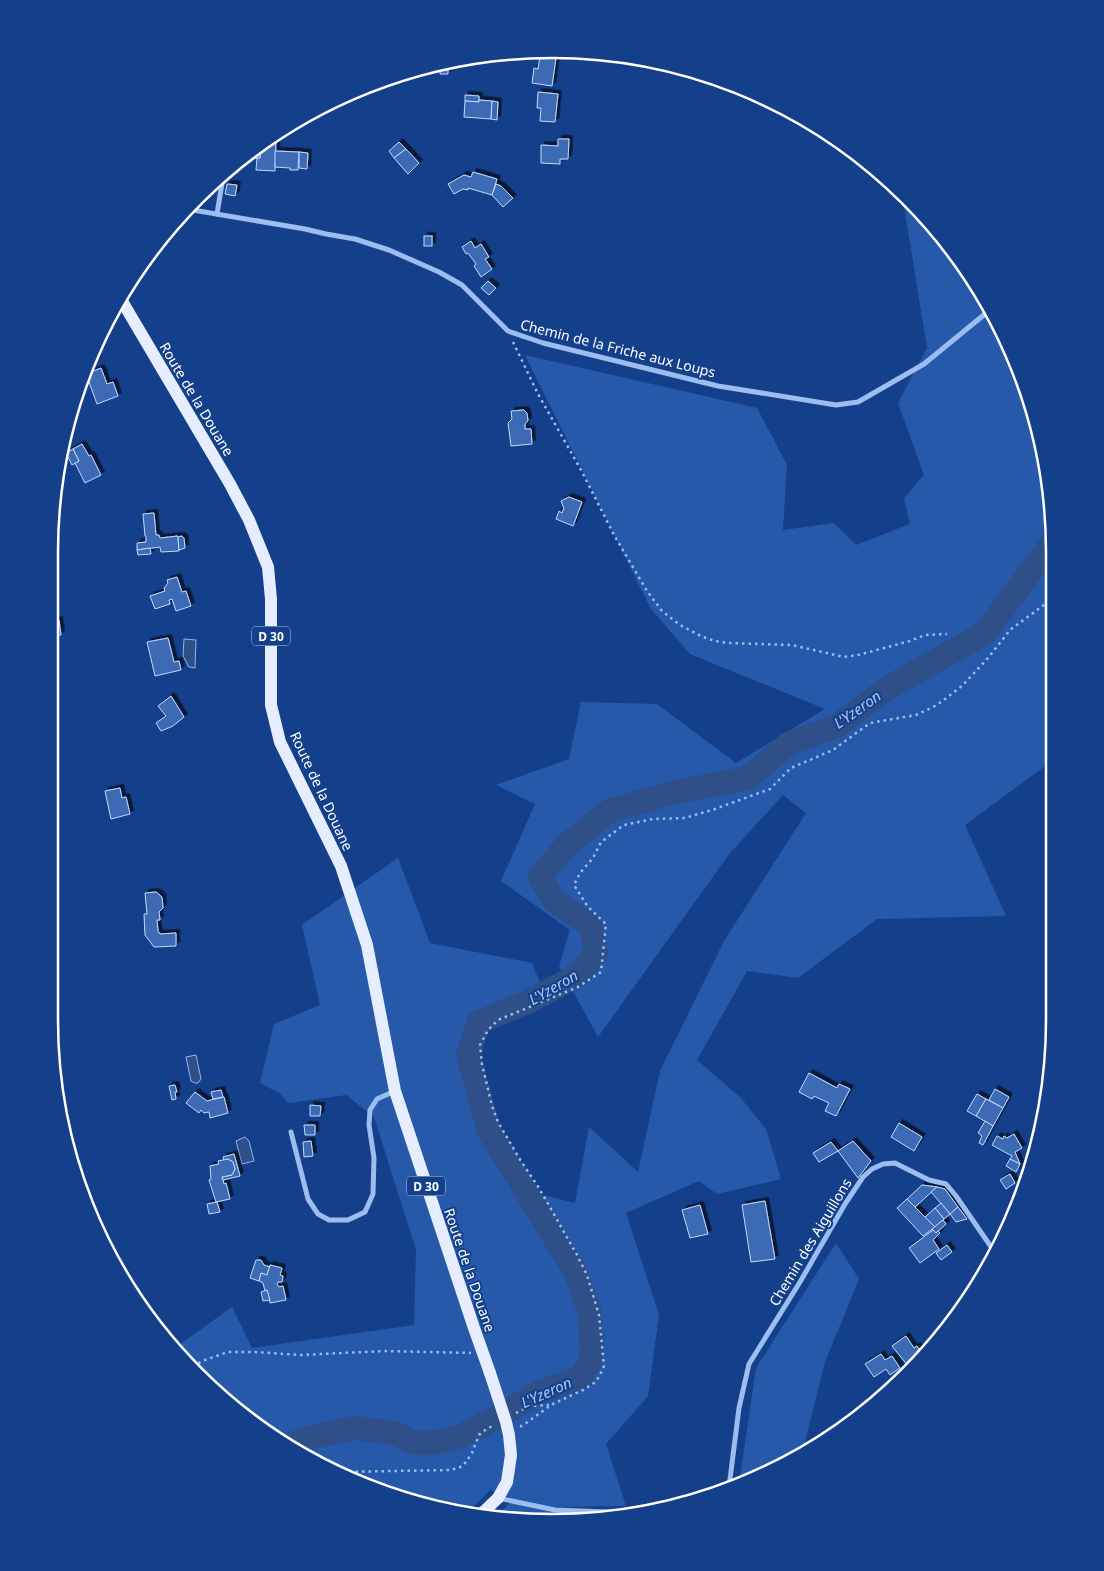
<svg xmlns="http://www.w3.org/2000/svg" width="1104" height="1571" viewBox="0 0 1104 1571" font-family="'Noto Sans',sans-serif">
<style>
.green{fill:#2659aa}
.water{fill:#2e4f87;stroke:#8eb6f3}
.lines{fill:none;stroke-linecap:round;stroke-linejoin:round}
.river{stroke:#2e4f87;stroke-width:24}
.building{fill:#3c6ab5;stroke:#c2d9fc;filter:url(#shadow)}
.path{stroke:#9cbdf0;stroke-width:2.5;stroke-dasharray:2.5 4;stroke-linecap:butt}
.street{stroke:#9cbdf0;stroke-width:5}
.primary{stroke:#e5edff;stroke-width:12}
.primary-bridge{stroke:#e5edff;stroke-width:12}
.labels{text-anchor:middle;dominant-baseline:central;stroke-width:4;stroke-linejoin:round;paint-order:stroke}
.shield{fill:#14408b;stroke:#b8c6dc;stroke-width:1}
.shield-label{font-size:12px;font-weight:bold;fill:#fff}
.street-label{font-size:14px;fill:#fff;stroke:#14408b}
.water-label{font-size:15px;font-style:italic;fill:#a8c7f7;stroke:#14408b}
.rim{fill:none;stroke:#fff;stroke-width:2.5}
</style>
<defs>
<filter id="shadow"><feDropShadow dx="3.5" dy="-3.5" stdDeviation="0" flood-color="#0009"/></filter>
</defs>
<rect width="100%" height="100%" fill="#14408b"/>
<!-- green -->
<g class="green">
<path d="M902 194 930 220 1003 330 1038 421 1051 486 1052 761 965 825 1006 916 877 919 798 978 747 971 697 1060 740 1097 766 1129 781 1179 717 1194 699 1181 626 1213 659 1315 648 1396 606 1444 626 1506 555 1507 511 1498 490 1490 467 1513 359 1484 300 1455 220 1398 176 1347 232 1307 252 1348 414 1325 416 1250 374 1117 346 1095 289 1103 279 1093 260 1083 274 1024 320 1005 302 925 398 858 430 943 532 963 549 1005 485 1027 474 1054 494 1125 534 1193 575 1203 589 1127 638 1172 660 1071 724 941 806 813 783 795 730 853 598 1037 559 966 570 930 501 881 535 804 496 785 569 759 581 702 657 704 736 763 825 709 690 654 651 609 525 355 757 408 787 465 783 530 834 523 856 545 910 524 904 498 924 475 898 403 927 348Z"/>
<path d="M836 1243 859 1279 825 1362 805 1442 811 1446 774 1470 739 1484 756 1368Z"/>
<path d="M510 1503 556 1513 617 1518H494Z"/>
</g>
<!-- water -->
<g class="water">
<path d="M184 639 196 640 195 668 189 667 183 656Z"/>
<path d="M196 1055 201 1079 198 1083H195L191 1081 186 1057Z"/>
<path d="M245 1137 249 1141 254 1161 242 1164 236 1141Z"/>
</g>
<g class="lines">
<!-- river -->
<path class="river" d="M287 1445 317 1436 354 1428 394 1433 415 1443H435L461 1436 494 1419 536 1394 582 1377 590 1362 592 1346 589 1310 575 1271 489 1131 468 1055 479 1022 530 1001 581 973 596 952 590 925 554 901 540 876 567 845 611 810 676 792 748 778 788 744 837 726 888 688 985 633 1051 544"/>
</g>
<!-- building -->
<g class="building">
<path d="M540 56 556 58 552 86 532 83 534 68 538 69Z"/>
<path d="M441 64H448V74H440Z"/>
<path d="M538 92 558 94 555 122 540 121 541 108H537Z"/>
<path d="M465 95 479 96V102L465 101Z"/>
<path d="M479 100 492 101 491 119 464 117 465 101 479 102Z"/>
<path d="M492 101 498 102 497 120 491 119Z"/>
<path d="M558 139H569L568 159H560V164L541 163V145L558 146Z"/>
<path d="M267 140H276L275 171 256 170 257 158H260L261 144Z"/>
<path d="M399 142 406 149 394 158 389 151Z"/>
<path d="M261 144 260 158H255V149Z"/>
<path d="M406 149 419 163 408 174 394 158Z"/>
<path d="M275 151 299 152 298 170H290V168L275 167Z"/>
<path d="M299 152 308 153 307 169 299 168Z"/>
<path d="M473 172 497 179 492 195 468 188V190L463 189 454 194 448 184 464 175 471 177Z"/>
<path d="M227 184 237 185 235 196 225 194Z"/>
<path d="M496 184 501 186 513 198 503 207 492 195Z"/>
<rect x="424" y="236" width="8" height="10"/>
<path d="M471 241 475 248 481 244 489 257 485 259 492 269 481 277 474 266 476 264 468 253 466 254 462 247Z"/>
<path d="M488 281 496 288 489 295 481 288Z"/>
<path d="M101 368 107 384 113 382 118 396 97 404 86 374Z"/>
<path d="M524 410 527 413 528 421 525 424V429H531L532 444 511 446 508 423 512 419 511 411Z"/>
<path d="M82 444 89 456 91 455 101 475 85 483 75 463 79 461 73 449Z"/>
<path d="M73 449 79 461 72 465 66 453Z"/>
<path d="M569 497 582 502 573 526 556 519 559 511 562 513 564 508 561 501Z"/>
<path d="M154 513 156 535H159L160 538 178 536 179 551 161 552 160 547 137 550V543L146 542V536H145L143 514Z"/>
<path d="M182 536 184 538 185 548 179 550 178 537Z"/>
<path d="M150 548 151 554 138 555 137 550Z"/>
<path d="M177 577 182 592 186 591 191 606 176 611 172 599 169 600 170 604 155 609 150 596 165 591 164 588 168 583 167 580Z"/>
<path d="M59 620 61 635 49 637V622Z"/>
<path d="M168 638 174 662 179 661 181 670 155 676 147 642Z"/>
<path d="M171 696 184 717 173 726 161 731 156 723 166 716 158 706Z"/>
<path d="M120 788 122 798 126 797 130 814 111 819 105 791Z"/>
<path d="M156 892 162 897 163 908 159 912 160 920H157L158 931 160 934 176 933V946L154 947 145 935 144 914H147L145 893Z"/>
<path d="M809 1073 837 1088 839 1084 850 1089 836 1116 825 1111 829 1103 814 1096 812 1099 799 1092Z"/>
<path d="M175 1085 177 1092H175L176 1099 172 1100 169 1086Z"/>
<path d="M995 1089 1009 1097 1003 1108 989 1100Z"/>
<path d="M221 1090 223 1097 213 1099 211 1092Z"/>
<path d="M195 1092 207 1101 224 1097 228 1113 210 1118 209 1112 204 1113 201 1110 199 1113 186 1103Z"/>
<path d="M977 1094 986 1099 976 1116 967 1111Z"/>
<path d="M986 1099 1003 1108 993 1126 976 1116Z"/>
<path d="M310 1105 321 1106 320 1116H310Z"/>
<path d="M985 1121 993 1126 983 1145 979 1143 982 1136 978 1133Z"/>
<path d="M899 1123 922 1137 914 1151 891 1137Z"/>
<path d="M304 1125H315V1135H305Z"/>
<path d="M1014 1134 1022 1148 1015 1152 1020 1164 1010 1159 1012 1156 992 1145 997 1136 1003 1139 1004 1136 1007 1138Z"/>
<path d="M311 1141 313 1156 304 1157 303 1142Z"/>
<path d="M853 1141 871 1161 858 1178 838 1151Z"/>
<path d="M831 1142 838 1151 819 1162 813 1153Z"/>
<path d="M234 1154 240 1176 223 1180 222 1177 232 1175 235 1169 233 1162 228 1159 224 1160 223 1157Z"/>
<path d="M228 1159 233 1162 235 1169 232 1175 222 1177 224 1184 226 1183 230 1199 216 1202 209 1180 211 1179 210 1166 219 1164 218 1161Z"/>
<path d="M1010 1159 1020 1164 1016 1172 1006 1166Z"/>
<path d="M1010 1174 1015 1183 1006 1189 1000 1180Z"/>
<path d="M922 1185 937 1187 915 1207 907 1199Z"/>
<path d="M937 1187 945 1189 958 1207 950 1214 931 1192Z"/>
<path d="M907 1199 935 1227 923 1236 897 1208Z"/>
<path d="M765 1201 775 1259 751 1262 742 1205Z"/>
<path d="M217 1202 220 1212 209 1214 207 1204Z"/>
<path d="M941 1203 950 1214 944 1219 935 1208Z"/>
<path d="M700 1205 708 1234 690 1238 682 1210Z"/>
<path d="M958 1207 967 1219 956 1222 950 1214Z"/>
<path d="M935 1208 944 1219 935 1227 925 1217Z"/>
<path d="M943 1220 946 1224 936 1233 932 1229Z"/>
<path d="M933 1230 936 1233 938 1231 940 1233 933 1240 939 1249 920 1263 909 1248Z"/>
<path d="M947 1245 952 1252 941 1260 936 1253Z"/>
<path d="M256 1260H261L264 1265 270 1267 267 1275 261 1273 259 1281 250 1278Z"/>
<path d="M270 1265 282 1268 280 1275 283 1276 282 1282H278L277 1284 279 1287 283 1286 286 1300 270 1303 267 1290 265 1291 263 1283 259 1281 261 1273 267 1275Z"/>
<path d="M980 1279 969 1298 964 1291Z"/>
<path d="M267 1290 270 1300 263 1301 261 1292Z"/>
<path d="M906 1336 914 1348 917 1346 923 1355 909 1367 892 1346Z"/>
<path d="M881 1354 885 1360 892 1356 900 1368 890 1375 886 1369 874 1377 865 1364Z"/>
</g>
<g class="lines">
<!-- path -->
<g class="path">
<path d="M513 342 538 394 581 470 614 535 647 591 662 611 680 625 703 637 715 641 728 643 792 645 844 657 858 655 910 641 925 635 947 634"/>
<path d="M193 1367 202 1361 228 1352H255L300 1355 385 1351 471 1353"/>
<path d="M516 1413 530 1406 549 1405"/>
<path d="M520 1426H522L551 1405 583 1390 594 1383 599 1377 604 1366 599 1315 587 1275 577 1255 539 1188 519 1158 498 1122 492 1106 482 1064 480 1045 488 1030 498 1020 578 987 601 972 606 924 588 907 574 885 580 873 593 858 601 842 624 825 653 819 685 818 715 809 770 789 791 768 833 750 870 723 916 715 937 705 962 686 988 658 1010 630 1052 599"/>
<path d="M336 1472 451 1470 463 1466 472 1453 479 1435 482 1432 494 1425"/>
<path d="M746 1481 805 1448 807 1449"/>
</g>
<!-- street -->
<g class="street">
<path d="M187 209 305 229 326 234 355 239 389 250 439 272 462 285 508 331 543 343 718 386 836 405 858 402 924 364 985 314"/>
<path d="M217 214 224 171"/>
<path d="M291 1132 308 1199 318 1214 329 1220H348L365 1212 373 1194 374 1158 369 1125 370 1110 377 1099 395 1091"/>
<path d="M729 1487 739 1408 749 1364 800 1282 845 1204 863 1177 872 1169 883 1164 895 1163 929 1180 946 1184 956 1196 996 1254"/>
<path d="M498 1498 555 1510 633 1513 678 1506"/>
</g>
<!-- primary -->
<g class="primary">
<path d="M119 296 230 484 249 520 268 567 271 599V705L280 742 341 866 367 945 395 1091 474 1328 490 1373"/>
<path d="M479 1516 498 1498"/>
</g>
<!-- primary-bridge -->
<path class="primary-bridge" d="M490 1373 506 1422 509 1435 511 1455 507 1482 498 1498"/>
</g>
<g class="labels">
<!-- shield labels -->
<g class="shield">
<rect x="252" y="626.5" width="38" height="19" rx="4"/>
<rect x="407" y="1176.5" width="38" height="19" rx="4"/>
</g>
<g class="shield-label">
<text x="271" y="636">D 30</text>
<text x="426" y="1186">D 30</text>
</g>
<!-- street labels -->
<g class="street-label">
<text transform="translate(618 348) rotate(14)">Chemin de la Friche aux Loups</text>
<text transform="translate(197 399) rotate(59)">Route de la Douane</text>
<text transform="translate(322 791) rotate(65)">Route de la Douane</text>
<text transform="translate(810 1242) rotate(-59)">Chemin des Aiguillons</text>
<text transform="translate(470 1270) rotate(71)">Route de la Douane</text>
</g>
<!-- water labels -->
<g class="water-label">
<text transform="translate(857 709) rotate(-35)">L'Yzeron</text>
<text transform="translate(553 987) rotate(-30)">L'Yzeron</text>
<text transform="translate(546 1392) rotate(-24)">L'Yzeron</text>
</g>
</g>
<!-- crop -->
<path d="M0 0H1104V1571H0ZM552 58H552A494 494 0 0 1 1046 552V1020A494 494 0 0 1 552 1514H552A494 494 0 0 1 58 1020V552A494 494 0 0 1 552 58Z" fill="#14408b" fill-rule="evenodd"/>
<path class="rim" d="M552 58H552A494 494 0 0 1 1046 552V1020A494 494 0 0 1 552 1514H552A494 494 0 0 1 58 1020V552A494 494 0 0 1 552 58Z"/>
</svg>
